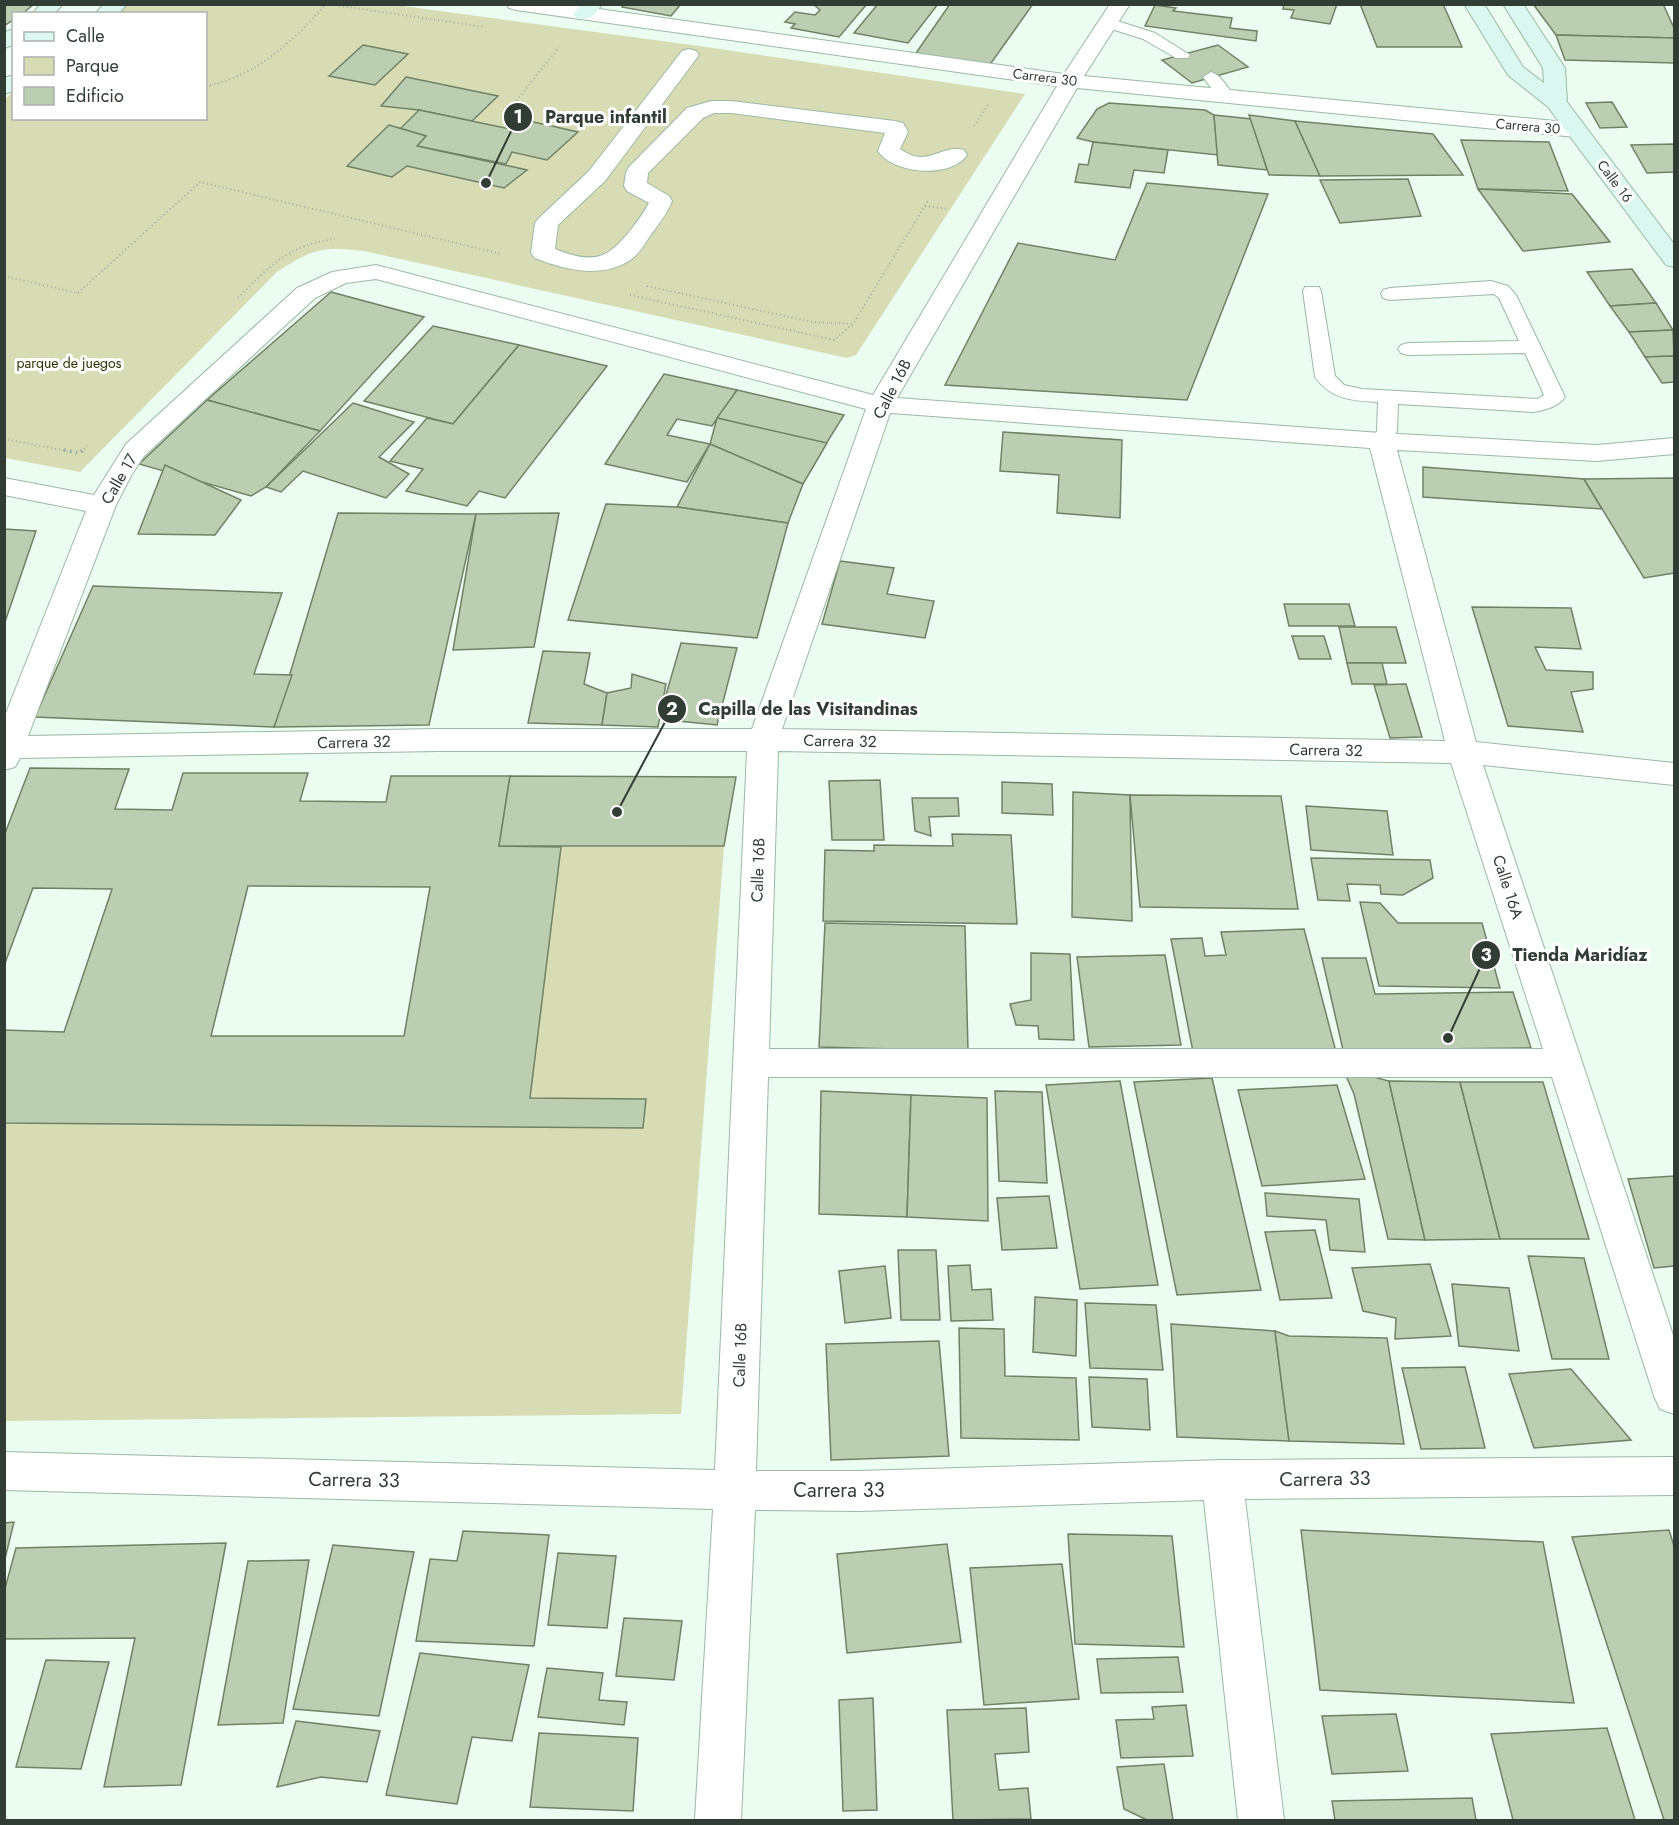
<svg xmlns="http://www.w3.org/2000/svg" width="1679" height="1825" viewBox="0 0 1679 1825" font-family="Jost,sans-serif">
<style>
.green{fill:#d7dcb5}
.building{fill:#bcceb1;stroke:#718166;stroke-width:1.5;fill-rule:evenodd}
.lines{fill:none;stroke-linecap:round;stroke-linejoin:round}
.lane-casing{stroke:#9bb9a3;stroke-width:2}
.street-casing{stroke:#9bb9a3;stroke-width:2}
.secondary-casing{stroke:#9bb9a3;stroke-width:2}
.path-far1{stroke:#a0afa4;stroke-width:2;stroke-dasharray:1 3;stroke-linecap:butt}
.path{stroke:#a0afa4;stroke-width:4;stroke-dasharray:1.5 4.5;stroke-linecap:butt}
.lane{fill:#fff;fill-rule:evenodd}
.street{fill:#fff;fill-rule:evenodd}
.secondary{fill:#daf8f0;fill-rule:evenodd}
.labels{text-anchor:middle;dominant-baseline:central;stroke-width:6;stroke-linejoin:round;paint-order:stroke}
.far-street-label{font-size:14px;fill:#313d34;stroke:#fff}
.far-park-label{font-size:14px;fill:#2e3000;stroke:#fff}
.street-label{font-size:16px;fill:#313d34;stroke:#fff}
.near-street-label{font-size:20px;fill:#313d34;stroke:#fff}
.leader{fill:none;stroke:#313d34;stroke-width:2}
.callout-dot{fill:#313d34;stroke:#fff;stroke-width:2}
.mark-label{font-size:18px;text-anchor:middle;font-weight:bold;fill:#fff}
.callout-label{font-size:18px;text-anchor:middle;font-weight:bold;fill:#313d34;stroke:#fff;stroke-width:6;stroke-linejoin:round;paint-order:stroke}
</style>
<rect width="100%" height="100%" fill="#ebfdf0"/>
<!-- green -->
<g class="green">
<path d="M126 5H396L699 46 1025 94 856 355 847 358 364 251C322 246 312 249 277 272L80 472 5 458V99L13 92 14 118H206V14L114 13Z"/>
<path d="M724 846 681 1414 5 1421 4 1123 643 1128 645 1099 530 1098 561 847Z"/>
</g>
<!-- building -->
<g class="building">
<path d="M4 4H34L22 14H14V19L4 26Z"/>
<path d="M624 4H681L671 16 622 7Z"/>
<path d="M813 4H867L839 37 791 28 795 24 785 22 795 12 815 15 820 10Z"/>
<path d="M878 4H938L908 43 854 33Z"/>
<path d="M950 4H1033L989 66 916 53Z"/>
<path d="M1284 4H1337L1330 24 1291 18 1294 10 1283 9Z"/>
<path d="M1360 4H1443L1462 47H1377Z"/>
<path d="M1533 4H1663L1674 28V38L1556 35Z"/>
<path d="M1155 5 1176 8 1173 11 1232 18 1230 28 1257 31 1256 41 1145 26Z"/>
<path d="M1556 35 1674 38V63L1565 60Z"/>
<path d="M363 45 408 54 375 85 329 76Z"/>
<path d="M1218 45 1248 67 1192 83 1162 60Z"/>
<path d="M406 77 498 96 472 121 419 110 381 106Z"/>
<path d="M1612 102 1627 127 1600 128 1586 103Z"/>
<path d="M1109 103 1205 110 1214 115 1218 155 1093 142 1077 138 1097 109Z"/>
<path d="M419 110 515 130 525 120 578 132 547 160 512 152 506 164 417 146 426 136 400 129Z"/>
<path d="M1214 115 1252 119 1267 170 1218 165Z"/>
<path d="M1249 115 1295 121 1320 176 1269 175Z"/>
<path d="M1295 121 1433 134 1463 175 1320 176Z"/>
<path d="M389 125 426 136 417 146 527 170 504 188 407 166 392 177 347 166Z"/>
<path d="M1461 140 1549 142 1568 191 1478 189Z"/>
<path d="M1093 142 1168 150 1164 173 1134 170 1130 188 1075 182 1079 164 1088 165Z"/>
<path d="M1674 144V172L1647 173 1631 145Z"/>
<path d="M1408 179 1421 216 1340 223 1320 180Z"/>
<path d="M1147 183 1268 194 1187 400 945 385 1018 243 1115 260Z"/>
<path d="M1478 189 1572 194 1610 242 1523 251Z"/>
<path d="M1632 269 1656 303 1610 306 1587 272Z"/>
<path d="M331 292 424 317 320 431 207 400Z"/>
<path d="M1656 303 1673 330 1629 332 1610 306Z"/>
<path d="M433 326 519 345 453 424 364 401Z"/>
<path d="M1673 330 1674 356 1645 357 1629 332Z"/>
<path d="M519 345 607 366 505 498 479 491 467 506 406 491 423 469 390 461 427 418 453 424Z"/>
<path d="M1674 356V382L1662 383 1645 357Z"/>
<path d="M664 374 737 390 712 426 677 419 667 435 710 444 687 482 605 464Z"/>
<path d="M737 390 844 415 826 444 717 418Z"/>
<path d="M207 400 320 431 266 487 251 496 139 464Z"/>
<path d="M353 403 414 422 379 457 409 474 386 498 303 471 281 492 266 487Z"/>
<path d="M717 418 827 443 803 484 710 444Z"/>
<path d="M1003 432 1122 440 1120 518 1057 513 1059 475 1000 471Z"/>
<path d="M710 444 803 484 788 523 677 507Z"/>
<path d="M165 465 241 500 215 535 138 534Z"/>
<path d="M1423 467 1584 479 1602 509 1423 497Z"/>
<path d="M1674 478V573L1644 578 1584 479Z"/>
<path d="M606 504 677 507 788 523 757 638 568 620Z"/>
<path d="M338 513 476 514 429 725 274 727Z"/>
<path d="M559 513 534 647 453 650 476 514Z"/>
<path d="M4 529 36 531 4 625Z"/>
<path d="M840 561 894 568 887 594 934 601 925 638 822 624Z"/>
<path d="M93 586 282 593 254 674 292 675 274 727 35 717Z"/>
<path d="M1284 604H1349L1355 626H1289Z"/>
<path d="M1472 607 1571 608 1581 649 1535 647 1546 670 1593 672V689L1571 692 1583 732 1508 726Z"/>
<path d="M1339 627H1396L1406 663H1347Z"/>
<path d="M1292 636H1324L1331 659H1299Z"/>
<path d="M681 643 737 648 717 725 659 719Z"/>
<path d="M543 651 590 653 584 684 607 693 602 725 528 723Z"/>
<path d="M1347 663H1382L1387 684H1352Z"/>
<path d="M632 674 666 684 658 727 602 725 607 693 631 688Z"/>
<path d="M1406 684 1422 737 1390 738 1374 685Z"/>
<path d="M30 768 129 769 115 809 172 810 183 773H308L300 801 386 802 391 776H510L499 846 561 847 530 1098 646 1099 643 1128 4 1123V1030L64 1032 112 889 33 888 4 966V836ZM248 886 430 887 404 1036H211Z"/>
<path d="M510 776 736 777 724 846H499Z"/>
<path d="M880 780 884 840H832L829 781Z"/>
<path d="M1002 782 1052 784 1053 815 1002 813Z"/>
<path d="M1073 792 1130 795 1132 921 1072 917Z"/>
<path d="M1130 795 1281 796 1298 909 1140 907Z"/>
<path d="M912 798H958L959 816 929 817 931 836 915 831Z"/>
<path d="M1306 806 1387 811 1393 855 1311 850Z"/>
<path d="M952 834 1011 835 1017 924 823 921 825 850 874 851V845L953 846Z"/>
<path d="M1311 858 1430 860 1433 878 1403 895 1381 894 1380 885 1347 884 1350 901 1318 900Z"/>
<path d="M1360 902 1380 903 1398 923H1482L1500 988 1379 986Z"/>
<path d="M825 923 965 926 968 1051 819 1047Z"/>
<path d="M1304 929 1336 1052 1194 1057 1171 939 1202 938 1205 956 1226 955 1221 932Z"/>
<path d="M1031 953 1070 954 1074 1040 1039 1039 1038 1026 1016 1025 1010 1004 1031 1000Z"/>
<path d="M1165 955 1181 1045 1089 1047 1077 957Z"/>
<path d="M1322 958H1366L1375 994 1513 992 1531 1048 1343 1050Z"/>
<path d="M1343 1069 1389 1081 1425 1240 1388 1239 1354 1094Z"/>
<path d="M1212 1078 1261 1290 1177 1295 1134 1082Z"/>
<path d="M1120 1081 1158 1285 1080 1289 1046 1085Z"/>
<path d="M1389 1081 1460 1082 1500 1239 1425 1240Z"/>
<path d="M1460 1082H1543L1589 1239H1500Z"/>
<path d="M1337 1085 1365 1179 1262 1186 1238 1090Z"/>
<path d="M821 1091 911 1095 907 1217 819 1214Z"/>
<path d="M995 1091 1042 1092 1047 1183 999 1181Z"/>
<path d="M911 1095 987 1098 988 1221 907 1217Z"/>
<path d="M1674 1176V1266L1654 1268 1628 1179Z"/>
<path d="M1265 1193 1359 1199 1365 1252 1330 1250 1326 1220 1267 1216Z"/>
<path d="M1049 1196 1057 1248 1002 1250 997 1198Z"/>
<path d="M1315 1230 1332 1298 1280 1300 1265 1232Z"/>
<path d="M898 1250H936L940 1320H901Z"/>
<path d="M1528 1256 1584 1258 1609 1359H1552Z"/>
<path d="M1430 1264 1451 1336 1395 1339 1396 1318 1363 1311 1352 1268Z"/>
<path d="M970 1265 972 1290 991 1289 993 1320 951 1321 948 1266Z"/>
<path d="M885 1266 891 1318 845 1323 839 1271Z"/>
<path d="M1452 1284 1509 1288 1519 1351 1459 1346Z"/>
<path d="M1035 1297 1077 1300 1076 1356 1033 1352Z"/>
<path d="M1085 1303 1156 1305 1163 1370 1090 1368Z"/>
<path d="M1171 1324 1275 1331 1289 1441 1177 1437Z"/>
<path d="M959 1328 1004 1329 1005 1376 1076 1378 1079 1440 961 1438Z"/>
<path d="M1275 1331 1289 1336 1387 1338 1404 1444 1289 1441Z"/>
<path d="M939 1341 949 1456 831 1460 826 1344Z"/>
<path d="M1465 1367 1485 1448 1421 1449 1402 1368Z"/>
<path d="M1571 1369 1631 1440 1534 1448 1509 1374Z"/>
<path d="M1089 1377 1147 1379 1150 1430 1092 1427Z"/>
<path d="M14 1522 4 1563V1523Z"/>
<path d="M1301 1530 1543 1542 1574 1703 1320 1690Z"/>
<path d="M1669 1530 1674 1546V1820H1664L1572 1537Z"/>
<path d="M463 1531 549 1535 534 1646 416 1641 430 1559 457 1561Z"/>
<path d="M1068 1534 1172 1536 1184 1647 1075 1644Z"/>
<path d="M226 1543 181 1785 104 1787 135 1638 4 1639V1592L16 1548Z"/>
<path d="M947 1544 961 1642 847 1653 837 1554Z"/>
<path d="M333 1545 414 1552 379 1716 293 1709Z"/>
<path d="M558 1553 616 1556 607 1628 548 1625Z"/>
<path d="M309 1560 283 1723 218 1725 248 1561Z"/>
<path d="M1062 1564 1079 1699 984 1705 970 1568Z"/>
<path d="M624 1618 682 1621 674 1680 616 1676Z"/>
<path d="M420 1653 529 1665 512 1741 472 1737 457 1804 386 1795Z"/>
<path d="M1178 1657 1183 1692 1101 1693 1097 1659Z"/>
<path d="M46 1660 109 1662 81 1769 16 1767Z"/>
<path d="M547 1668 603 1673 599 1700 627 1702 624 1725 538 1717Z"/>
<path d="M873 1698 877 1810 843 1811 839 1700Z"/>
<path d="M1186 1705 1193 1756 1121 1758 1116 1720 1154 1719 1152 1707Z"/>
<path d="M1026 1708 1029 1752 995 1754 999 1790 1028 1788 1031 1819 953 1820 947 1710Z"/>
<path d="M1396 1714 1408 1771 1332 1774 1322 1716Z"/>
<path d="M296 1721 380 1731 367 1782 321 1777 277 1787Z"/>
<path d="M1607 1728 1635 1820H1513L1491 1734Z"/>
<path d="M539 1733 638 1738 633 1811 530 1807Z"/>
<path d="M1164 1764 1173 1820H1147L1124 1809 1117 1767Z"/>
<path d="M1472 1798 1476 1820H1335L1332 1801Z"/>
</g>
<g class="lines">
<!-- lane casing -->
<g class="lane-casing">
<g id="lane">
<path d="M1108 18 1155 33 1190 55 1188 58H1176L1143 39 1102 26 1100 23 1102 20Z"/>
<path d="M1211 72C1221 75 1228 88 1234 96L1232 100H1220L1203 77Z"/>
<path d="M1491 281 1508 286 1516 295 1565 397C1558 407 1545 410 1533 412L1398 404 1397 431 1388 445 1381 447 1374 445 1371 441 1377 431 1378 402C1353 401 1330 399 1315 377L1303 291 1305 287H1319L1321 291 1335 376 1344 385 1362 389 1537 399 1544 395 1525 353 1408 355 1401 353 1398 349 1401 345 1408 343 1519 341 1499 298 1494 294 1390 300 1383 298 1381 294 1383 290 1390 288Z"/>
</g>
</g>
<!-- street casing -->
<g class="street-casing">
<g id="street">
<path d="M506 4H563L1064 74 1110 4H1130L1084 76 1576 123 1584 125 1587 130 1584 135 1576 137 1077 88 897 398 1381 433 1597 445 1674 438V454L1597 461 1397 450 1476 742 1674 763V785L1483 765 1674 1338V1414L1660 1409 1654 1396 1552 1077H768L756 1471H859L1222 1460 1674 1457V1495L1245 1499 1284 1820H1238L1204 1500 859 1511 755 1510 741 1820H695L713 1509 4 1490V1452L715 1470 747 751H438L20 758 15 767 4 770V718L86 511 4 495V478L94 495 126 444 297 288 332 272 376 265 873 395 1057 86 516 10 509 8ZM376 279 866 409 752 729H438L28 736 116 505 132 474 144 456 315 298 346 283ZM890 413 1370 448 1445 741 782 729ZM778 751 1451 763 1543 1049H769Z"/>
<path d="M689 49 696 51 699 55 605 181 558 225 555 249C595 265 608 259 633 227 639 219 644 212 649 203L627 191 624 186 626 172 629 167 687 108 711 101H731L895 121 903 123 908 132 900 149C928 169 940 144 964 150L967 155C951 179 893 174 878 151L885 133 731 113H714L703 118 648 173 647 183 669 196 672 201C667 214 658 225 650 236 645 244 640 252 633 258 604 280 565 270 535 258L531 253 535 223 539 218 589 171 682 51Z"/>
</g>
</g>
<!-- secondary casing -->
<g class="secondary-casing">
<g id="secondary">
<path d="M41 4H63L54 14H32Z"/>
<path d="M104 4H127L118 14H95Z"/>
<path d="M581 4H602C595 15 589 22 576 18L573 14Z"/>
<path d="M1464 4H1484L1523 67 1544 83 1543 68 1503 4H1523L1565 68 1567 102 1674 244V267L1666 265 1548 107 1508 75Z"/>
<path d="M14 29V45L4 48V32Z"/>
<path d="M14 75V91L4 94V78Z"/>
</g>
</g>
<!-- path-far1 -->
<g class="path-far1">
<path d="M327 4 485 27"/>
<path d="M206 86C257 76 292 42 326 4"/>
<path d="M509 110 559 47"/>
<path d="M974 126 988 105"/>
<path d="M925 206 948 209"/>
<path d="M4 276 78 293 200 182 502 254"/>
<path d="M647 286 812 322 852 324"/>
<path d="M630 295 834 340 853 324 929 199"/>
<path d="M238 298C270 266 288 245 335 239"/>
<path d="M4 439 72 452"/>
<path d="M81 452 87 446"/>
</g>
<!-- path -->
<path class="path" d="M64 450 80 453 83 450"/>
<!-- lane -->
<use href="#lane" class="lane"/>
<!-- street -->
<use href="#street" class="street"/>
<!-- secondary -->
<use href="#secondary" class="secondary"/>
</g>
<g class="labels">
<!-- far-street labels -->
<g class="far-street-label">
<text transform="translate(1045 77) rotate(7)">Carrera 30</text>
<text transform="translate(1528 126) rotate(5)">Carrera 30</text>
<text transform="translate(1615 181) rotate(53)">Calle 16</text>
</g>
<!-- far-park labels -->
<g class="far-park-label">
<text x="69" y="363">parque de juegos</text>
</g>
<!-- street labels -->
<g class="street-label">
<text transform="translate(892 389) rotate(-63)">Calle 16B</text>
<text transform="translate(119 479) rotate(-60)">Calle 17</text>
<text transform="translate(840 741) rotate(1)">Carrera 32</text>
<text transform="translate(354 742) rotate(-1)">Carrera 32</text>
<text transform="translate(1326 750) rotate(1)">Carrera 32</text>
<text transform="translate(758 870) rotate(-88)">Calle 16B</text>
<text transform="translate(1508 887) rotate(72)">Calle 16A</text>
<text transform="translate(740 1355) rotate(-88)">Calle 16B</text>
</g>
<!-- near-street labels -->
<g class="near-street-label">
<text transform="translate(1325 1479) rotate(-1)">Carrera 33</text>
<text transform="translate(354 1480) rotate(1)">Carrera 33</text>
<text x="839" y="1490">Carrera 33</text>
</g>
</g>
<!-- callouts -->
<path class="leader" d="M486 183L518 117M617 812L672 709M1448 1038L1486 955"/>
<g class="callout-dot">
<circle cx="486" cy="183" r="6"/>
<circle cx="617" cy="812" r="6"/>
<circle cx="1448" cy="1038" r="6"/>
<circle cx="518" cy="117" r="15"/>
<circle cx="672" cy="709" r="15"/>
<circle cx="1486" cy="955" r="15"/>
</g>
<g class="mark-label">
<text x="518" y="123">1</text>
<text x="672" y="715">2</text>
<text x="1486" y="961">3</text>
</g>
<g class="callout-label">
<text x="606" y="123">Parque infantil</text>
<text x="808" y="715">Capilla de las Visitandinas</text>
<text x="1580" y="961">Tienda Maridíaz</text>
</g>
<!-- border -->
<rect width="1679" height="1825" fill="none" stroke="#313d34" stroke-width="12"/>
<!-- legend -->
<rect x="12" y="12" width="195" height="108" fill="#ffffff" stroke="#adb1ae" stroke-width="1.5"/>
<rect x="24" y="32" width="30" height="9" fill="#daf8f0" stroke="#adb1ae" stroke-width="1.5"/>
<text x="66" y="42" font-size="18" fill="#313d34">Calle</text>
<rect x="24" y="57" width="30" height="18" fill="#d7dcb5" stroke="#adb1ae" stroke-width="1.5"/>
<text x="66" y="72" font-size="18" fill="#313d34">Parque</text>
<rect x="24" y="87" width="30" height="18" fill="#bcceb1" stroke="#adb1ae" stroke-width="1.5"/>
<text x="66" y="102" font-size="18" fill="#313d34">Edificio</text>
</svg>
